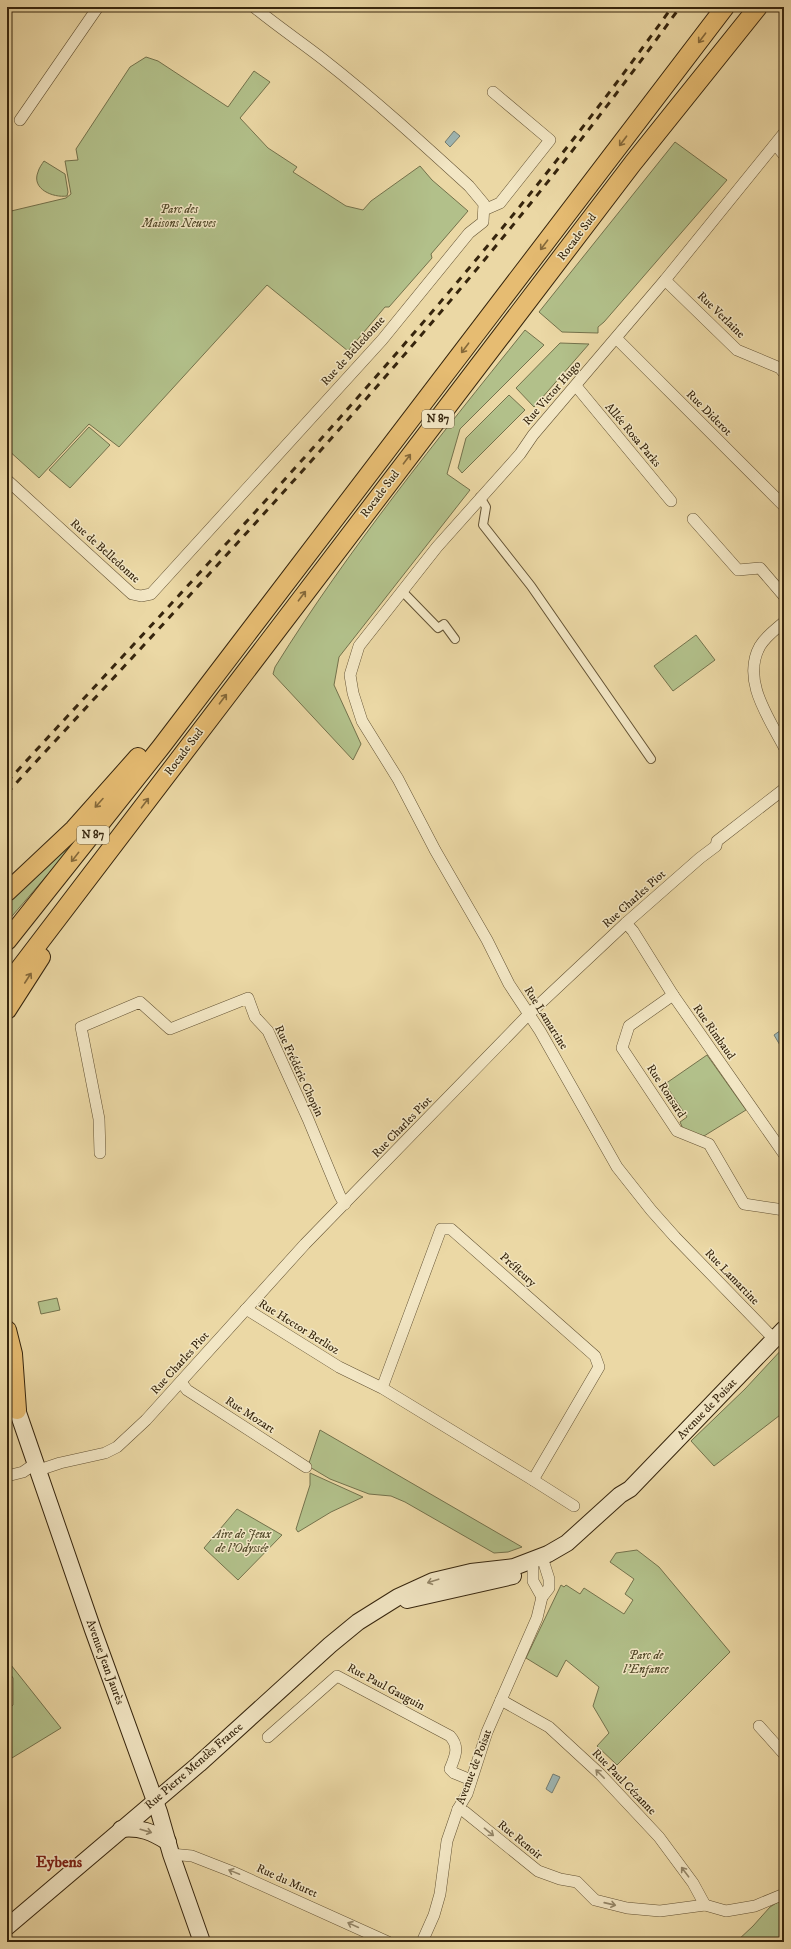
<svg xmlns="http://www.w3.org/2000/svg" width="791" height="1949" viewBox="0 0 791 1949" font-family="'IM FELL DW Pica',serif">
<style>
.green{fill:#b2c08a;stroke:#74724c}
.water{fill:#9eb6b3;stroke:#747c71}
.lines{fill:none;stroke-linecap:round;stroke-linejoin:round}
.pedestrian-casing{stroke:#635233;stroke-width:10}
.minor-casing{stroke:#635233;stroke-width:12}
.secondary-casing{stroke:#36250d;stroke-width:18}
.trunk-casing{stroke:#36250d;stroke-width:20}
.pedestrian{stroke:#f2e6c4;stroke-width:8}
.minor{stroke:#f2e6c4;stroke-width:11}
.secondary{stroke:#f2e6c4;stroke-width:16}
.trunk{stroke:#e6bc72;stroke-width:18}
.rail{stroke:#36250d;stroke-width:3;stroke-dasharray:7 7;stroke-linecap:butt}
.oneway{stroke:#85693a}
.oneway2{stroke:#948668}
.labels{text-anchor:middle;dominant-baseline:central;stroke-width:3;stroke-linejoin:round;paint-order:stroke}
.shield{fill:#f2e6c4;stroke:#6e5f44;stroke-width:1}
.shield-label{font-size:11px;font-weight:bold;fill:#36250d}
.park-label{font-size:12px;font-style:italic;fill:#554c2c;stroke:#f2e6c4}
.street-label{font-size:12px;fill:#36250d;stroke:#f2e6c4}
.district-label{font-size:16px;font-weight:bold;fill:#7a1f14;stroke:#f2e6c4}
</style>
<rect width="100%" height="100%" fill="#ebd8a5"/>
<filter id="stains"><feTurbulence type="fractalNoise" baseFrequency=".005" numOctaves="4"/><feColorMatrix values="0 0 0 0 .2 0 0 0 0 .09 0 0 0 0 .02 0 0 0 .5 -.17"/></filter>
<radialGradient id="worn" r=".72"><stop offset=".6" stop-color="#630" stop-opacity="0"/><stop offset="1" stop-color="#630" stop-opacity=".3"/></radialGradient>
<!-- green -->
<g class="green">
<path d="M146 57 158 61 228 107 254 71 270 82 240 118 268 148 297 167 293 172 346 206 363 210 371 201 420 166 432 180 468 211 431 254 432 258 389 307H385L348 351 267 285 119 447 89 424 39 478 7 449V212L66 198 71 194 65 161 78 160 76 149 130 67Z"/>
<path d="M675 142 727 180 604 322 598 327V333L562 332 539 312Z"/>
<path d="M44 161 65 174 68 192 67 196C53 198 31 189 38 172 39 168 42 164 44 161Z"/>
<path d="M525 330 544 345 460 429 447 474 470 490 339 657 334 685 361 744 353 760 273 674 275 667C349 548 437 440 525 330Z"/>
<path d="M560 343 589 344 534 407 516 388Z"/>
<path d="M509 395 525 410 462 473 458 468 466 438Z"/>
<path d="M89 427 110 445 70 488 49 470Z"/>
<path d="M696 635 715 660 673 691 654 666Z"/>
<path d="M97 817 7 922V899Z"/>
<path d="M707 1055 746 1110 704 1136 684 1131 680 1122 687 1117 665 1084Z"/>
<path d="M57 1298 60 1310 41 1314 38 1302Z"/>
<path d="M784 1347V1412L714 1466 691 1441 745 1389Z"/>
<path d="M320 1430 522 1547 508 1552 494 1553 405 1502 391 1496 369 1494 330 1479 308 1466Z"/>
<path d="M310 1473 363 1497 331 1512 298 1532 296 1529 310 1485Z"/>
<path d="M237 1509 282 1535 238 1580 204 1548Z"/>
<path d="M637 1550 659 1567 730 1652 617 1765 597 1746 609 1733 593 1706 599 1687 566 1660 557 1677 526 1658 561 1585 564 1587 566 1585 580 1594 584 1588 624 1614 633 1600 625 1594 634 1579 610 1562 616 1553Z"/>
<path d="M7 1660 61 1728 7 1761V1710L13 1705V1678L7 1669Z"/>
<path d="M784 1898V1941L736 1942 753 1926 770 1907Z"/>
</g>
<!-- water -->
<g class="water">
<path d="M454 131 460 136 450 147 445 142Z"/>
<path d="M784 1028V1052L774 1035Z"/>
<path d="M553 1774 560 1777 552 1793 546 1789Z"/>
</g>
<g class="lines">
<!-- pedestrian casing -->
<g class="pedestrian-casing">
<g id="pedestrian">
<path d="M480 497 486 507 483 525 531 586 651 759"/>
<path d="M402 591 438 628 444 624 455 639"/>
</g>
</g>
<!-- minor casing -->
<g class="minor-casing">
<g id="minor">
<path d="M20 120 98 7"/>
<path d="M776 145 784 155"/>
<path d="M484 210 500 203 550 140 493 92"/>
<path d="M665 280 737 350 780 368 784 373"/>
<path d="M617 339 784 506"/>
<path d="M576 386 671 501"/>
<path d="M7 480 132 594 141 596 151 594 382 340 469 233 483 222 484 204 469 186C422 143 375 100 324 60 301 42 277 26 254 7"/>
<path d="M693 519 738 570 760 568 784 596"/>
<path d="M784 622C775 630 766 636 760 646 741 680 769 718 784 747"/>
<path d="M626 923 633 931 673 995 784 1154"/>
<path d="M673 995 629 1026 622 1048 677 1131 709 1144 744 1204 784 1210"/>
<path d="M100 1153 99 1119 81 1027 140 1002 170 1029 248 998 255 1017 268 1031 308 1119 340 1196 345 1204"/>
<path d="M246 1309 339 1367 382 1388 533 1480 599 1367 595 1356 451 1229H441L382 1388"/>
<path d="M774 1339 675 1237 651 1210 617 1167 540 1031 509 984 487 940 435 850 398 779 362 721 353 693 350 675 359 646 437 547 520 454 533 435 665 280 784 133"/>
<path d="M181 1382 187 1390 306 1467"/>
<path d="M39 1470 60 1463 105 1453 117 1447 146 1420 305 1244 529 1014 626 923 700 858 716 846 717 841 784 789"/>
<path d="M7 1476 23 1472 36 1463"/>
<path d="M533 1480 574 1506"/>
<path d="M533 1560V1581L542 1597"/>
<path d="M501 1700 549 1727 600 1774 659 1837 693 1883 705 1905"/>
<path d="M759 1726 784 1754"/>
<path d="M268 1737 337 1676 450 1736C460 1747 455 1757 450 1769L454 1773 471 1780"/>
<path d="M458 1809 465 1812 538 1871 560 1879 577 1882 595 1900 627 1908 660 1911 705 1905 726 1911 755 1906 784 1894"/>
<path d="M171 1854 192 1856 233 1872 388 1942"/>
<path d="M422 1942 434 1915 440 1894 447 1841 458 1809 467 1794 487 1732 537 1618 542 1597 549 1588V1579L542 1557"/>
</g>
</g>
<!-- secondary casing -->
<g class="secondary-casing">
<g id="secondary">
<path d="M13 1398 93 1630 159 1812 171 1854 202 1942"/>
<path d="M407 1600 513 1576"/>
<path d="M121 1829C141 1827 152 1832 168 1842"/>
<path d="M7 1927 199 1764 330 1645 358 1622 398 1597 433 1581 471 1572 514 1567 548 1554 567 1543 620 1495 630 1489 784 1329"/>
</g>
</g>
<!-- trunk casing -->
<g class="trunk-casing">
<g id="trunk">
<path d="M7 892 74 829 138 757"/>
<path d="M7 941 161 747 725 7"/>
<path d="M7 985 633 163 758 7"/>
<path d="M7 1010 41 957"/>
<path d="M7 1330 13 1354 17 1410"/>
</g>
</g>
<!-- pedestrian -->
<use href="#pedestrian" class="pedestrian"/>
<!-- minor -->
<use href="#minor" class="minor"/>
<!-- secondary -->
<use href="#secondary" class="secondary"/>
<!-- trunk -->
<use href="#trunk" class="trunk"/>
<!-- rail -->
<g class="rail">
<path d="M7 782C237 531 474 285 672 7"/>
<path d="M7 793C241 540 479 288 680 7"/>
</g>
</g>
<!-- one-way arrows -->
<defs><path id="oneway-shaft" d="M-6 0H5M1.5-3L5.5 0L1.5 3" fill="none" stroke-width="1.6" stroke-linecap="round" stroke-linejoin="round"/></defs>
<g class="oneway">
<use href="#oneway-shaft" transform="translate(702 38) rotate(127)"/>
<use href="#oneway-shaft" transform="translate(623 141) rotate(127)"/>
<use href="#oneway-shaft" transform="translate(544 245) rotate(127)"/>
<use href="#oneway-shaft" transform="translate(465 348) rotate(127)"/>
<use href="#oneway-shaft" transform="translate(407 459) rotate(-53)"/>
<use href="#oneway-shaft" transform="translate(302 596) rotate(-53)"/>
<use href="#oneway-shaft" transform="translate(223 699) rotate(-53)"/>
<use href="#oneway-shaft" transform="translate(99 803) rotate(132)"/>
<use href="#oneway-shaft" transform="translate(145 803) rotate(-53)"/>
<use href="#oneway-shaft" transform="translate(75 857) rotate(128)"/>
<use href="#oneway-shaft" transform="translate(28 978) rotate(-57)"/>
</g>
<g class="oneway2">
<use href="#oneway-shaft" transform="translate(433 1581) rotate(162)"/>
<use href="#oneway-shaft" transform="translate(600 1774) rotate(-135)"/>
<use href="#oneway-shaft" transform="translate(146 1831) rotate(16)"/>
<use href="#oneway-shaft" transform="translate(489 1832) rotate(39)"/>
<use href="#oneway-shaft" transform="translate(234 1872) rotate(-158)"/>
<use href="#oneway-shaft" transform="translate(685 1872) rotate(-127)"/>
<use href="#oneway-shaft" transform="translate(610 1904) rotate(13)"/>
<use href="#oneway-shaft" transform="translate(353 1925) rotate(-155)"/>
</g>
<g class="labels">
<!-- shield labels -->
<g class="shield">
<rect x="422" y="410" width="32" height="18" rx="3"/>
<rect x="77" y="826" width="32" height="18" rx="3"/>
</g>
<g class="shield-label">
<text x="438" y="419">N 87</text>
<text x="93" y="835">N 87</text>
</g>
<!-- park labels -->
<g class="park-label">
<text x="179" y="209">Parc des<tspan x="179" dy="14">Maisons Neuves</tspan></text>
<text x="242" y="1534">Aire de Jeux<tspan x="242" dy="14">de l'Odyssée</tspan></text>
<text x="646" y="1655">Parc de<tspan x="646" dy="14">l'Enfance</tspan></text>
</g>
<!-- street labels -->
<g class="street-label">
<text transform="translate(577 237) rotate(-53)">Rocade Sud</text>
<text transform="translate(721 315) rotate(44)">Rue Verlaine</text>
<text transform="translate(353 351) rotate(-48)">Rue de Belledonne</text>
<text transform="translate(552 393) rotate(-49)">Rue Victor Hugo</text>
<text transform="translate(709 413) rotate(45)">Rue Diderot</text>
<text transform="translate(633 435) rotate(50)">Allée Rosa Parks</text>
<text transform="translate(380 494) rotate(-53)">Rocade Sud</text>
<text transform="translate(105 551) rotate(42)">Rue de Belledonne</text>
<text transform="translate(184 752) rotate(-53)">Rocade Sud</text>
<text transform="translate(634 899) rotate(-42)">Rue Charles Piot</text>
<text transform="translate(546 1018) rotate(58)">Rue Lamartine</text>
<text transform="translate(714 1032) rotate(55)">Rue Rimbaud</text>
<text transform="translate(299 1071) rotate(65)">Rue Frédéric Chopin</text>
<text transform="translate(666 1091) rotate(57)">Rue Ronsard</text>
<text transform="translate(402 1127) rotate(-46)">Rue Charles Piot</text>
<text transform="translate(518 1270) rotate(42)">Préfleury</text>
<text transform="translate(732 1277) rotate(46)">Rue Lamartine</text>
<text transform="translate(299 1327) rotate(32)">Rue Hector Berlioz</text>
<text transform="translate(180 1363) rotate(-48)">Rue Charles Piot</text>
<text transform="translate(707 1409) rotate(-46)">Avenue de Poisat</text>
<text transform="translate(250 1415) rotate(33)">Rue Mozart</text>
<text transform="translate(105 1662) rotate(70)">Avenue Jean Jaurès</text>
<text transform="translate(386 1687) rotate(28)">Rue Paul Gauguin</text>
<text transform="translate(194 1766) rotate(-41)">Rue Pierre Mendès France</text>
<text transform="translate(474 1767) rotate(-69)">Avenue de Poisat</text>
<text transform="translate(624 1782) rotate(46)">Rue Paul Cézanne</text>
<text transform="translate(520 1840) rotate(39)">Rue Renoir</text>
<text transform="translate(287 1881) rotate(24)">Rue du Muret</text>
</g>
<!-- district labels -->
<g class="district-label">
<text x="59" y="1862">Eybens</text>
</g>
</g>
<!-- margin -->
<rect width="791" height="1949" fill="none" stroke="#ebd8a5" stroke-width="24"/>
<rect x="8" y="8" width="775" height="1933" fill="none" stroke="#36250d" stroke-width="2"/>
<rect x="12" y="12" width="767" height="1925" fill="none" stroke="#36250d"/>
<rect width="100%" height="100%" filter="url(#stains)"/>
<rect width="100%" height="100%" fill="url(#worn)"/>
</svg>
